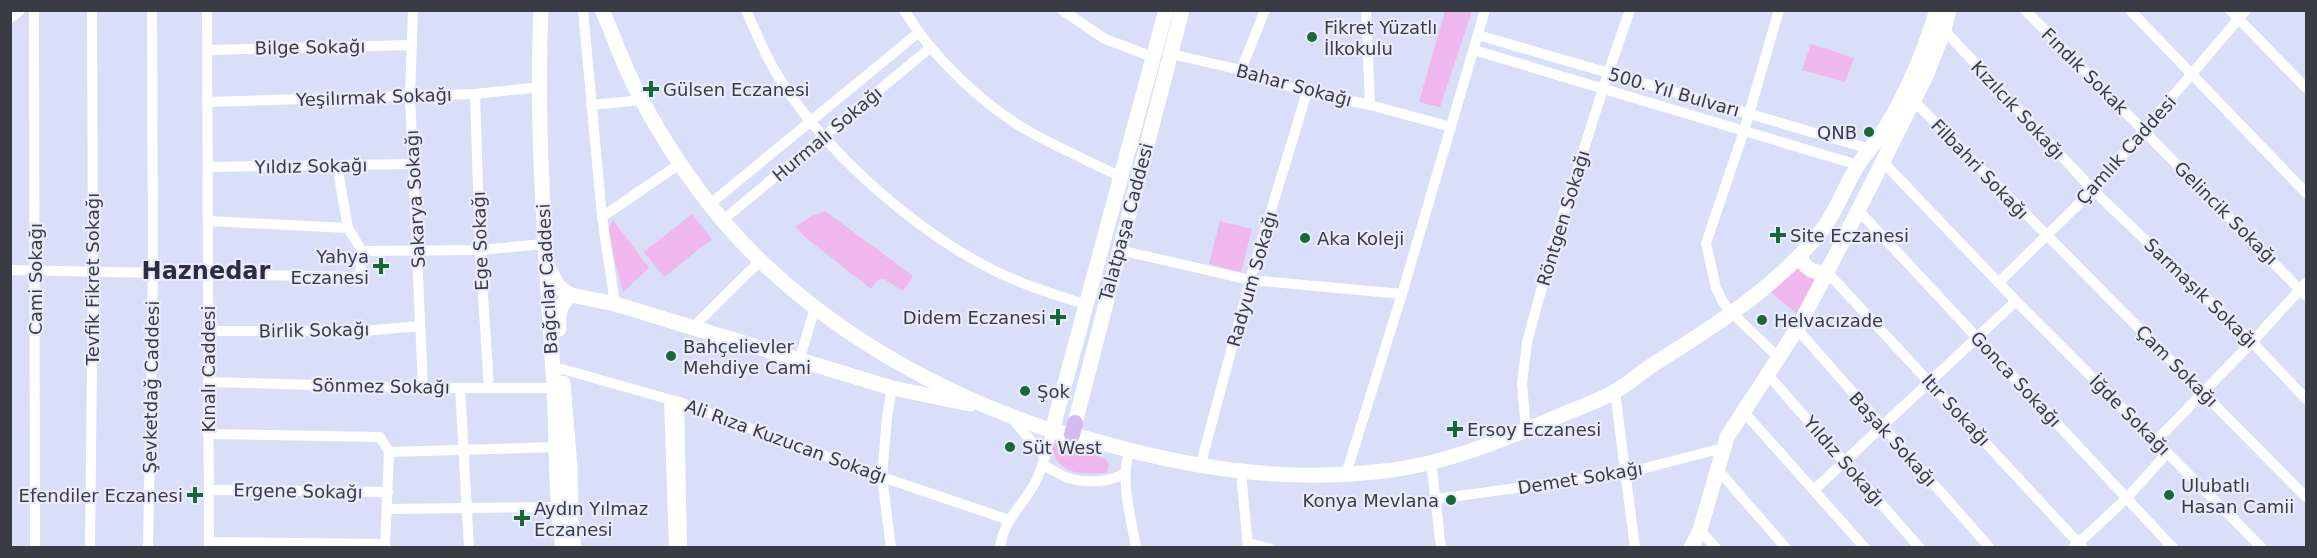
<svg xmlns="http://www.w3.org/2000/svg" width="2317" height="558" viewBox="0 0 2317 558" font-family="'DejaVu Sans',sans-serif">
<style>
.green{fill:#f0b6ee}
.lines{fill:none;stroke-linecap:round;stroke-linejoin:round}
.minor{stroke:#fff;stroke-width:10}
.tertiary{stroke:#fff;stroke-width:14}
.secondary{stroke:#fff;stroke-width:15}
.primary{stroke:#d1bbf1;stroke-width:16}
.poi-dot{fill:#17693a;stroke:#e9ecfc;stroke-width:2}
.labels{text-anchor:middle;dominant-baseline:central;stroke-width:4.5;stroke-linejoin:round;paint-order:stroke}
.poi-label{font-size:18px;fill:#393b45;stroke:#e9ecfc;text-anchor:start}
.street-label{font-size:18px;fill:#393b45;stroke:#e9ecfc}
.district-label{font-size:24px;font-weight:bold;fill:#2b2d42;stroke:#e9ecfc}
</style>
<rect width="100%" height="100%" fill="#d9def9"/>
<!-- green -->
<g class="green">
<path d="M1445 11H1472L1440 107 1419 102Z"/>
<path d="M1811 44 1854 58 1845 82 1802 70Z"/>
<path d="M825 211 913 276 903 291 884 279 878 280 871 289 805 237 796 226 810 217Z"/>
<path d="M692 214 712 239 664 277 644 252Z"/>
<path d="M613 220 649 268 623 292 607 229Z"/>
<path d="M1220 221 1252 229 1241 272 1209 264Z"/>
<path d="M1795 267 1818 279 1799 315 1769 291Z"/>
<path d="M1063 442 1105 459 1109 464 1107 473C1082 473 1060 477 1052 448L1055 443Z"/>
</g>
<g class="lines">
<!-- minor -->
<g class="minor">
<path d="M34 10 35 548"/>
<path d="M207 10 209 548"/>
<path d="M413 10 410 96 423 388"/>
<path d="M583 10 602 217 615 304"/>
<path d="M746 10C756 33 765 55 778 76 825 152 914 230 993 270 1023 285 1056 295 1087 305"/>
<path d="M904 10C932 57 983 105 1030 132 1059 148 1091 162 1121 177"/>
<path d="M1062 10 1105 39 1153 57"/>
<path d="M1366 10 1370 105"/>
<path d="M2025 10 2306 296"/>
<path d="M2130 10 2306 193"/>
<path d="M2230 10 2306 88"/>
<path d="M1944 30 2093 190 2252 342 2306 399"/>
<path d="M1478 35 1870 149"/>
<path d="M208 50 412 45"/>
<path d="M1474 50 1858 165"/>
<path d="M1171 54 1241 70 1307 92 1370 105 1451 127"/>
<path d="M1241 70 1265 10"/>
<path d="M475 94 480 250 489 388"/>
<path d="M1914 101 2306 497"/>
<path d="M208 102 475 94 540 87"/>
<path d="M591 105 642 100"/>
<path d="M1884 163 2016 301 2262 548"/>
<path d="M337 165 348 228"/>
<path d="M208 167 413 164"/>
<path d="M710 204 918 33"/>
<path d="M1859 211 2173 548"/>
<path d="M602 217 681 163"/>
<path d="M723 220 931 47"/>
<path d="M1119 250 1250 280 1402 294"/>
<path d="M362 251 480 250 544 244"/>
<path d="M10 270 360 277 362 251 348 228 208 221"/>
<path d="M1827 272 2083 548"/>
<path d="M1998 283 2093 190 2246 10"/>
<path d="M693 327 761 260"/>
<path d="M1797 329 1990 548"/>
<path d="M208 331H363L420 326"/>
<path d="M1778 357 1732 313 1723 302 1716 288 1706 243 1744 131 1779 10"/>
<path d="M799 360 815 308"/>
<path d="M562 369 679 402 882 477 1009 520"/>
<path d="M1768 375 1920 548"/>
<path d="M208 382 423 388H554"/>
<path d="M460 388 469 548"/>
<path d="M1615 392 1635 548"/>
<path d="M669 400 674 548"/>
<path d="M679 402 682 548"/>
<path d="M1743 411 1865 548"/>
<path d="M1011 417 1044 456"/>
<path d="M1526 430 1522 384 1527 342 1555 240 1608 73 1630 10"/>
<path d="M208 434 380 437 389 452 385 548"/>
<path d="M2156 441 2252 342 2306 283"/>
<path d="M1129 451C1120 484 1131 515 1136 548"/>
<path d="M389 452 556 447"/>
<path d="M1431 461 1441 548"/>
<path d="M1043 465C1051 469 1060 475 1068 478 1085 483 1111 483 1124 473"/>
<path d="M1200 467 1250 280 1307 92"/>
<path d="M1719 471 1786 548"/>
<path d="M1241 472 1248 548"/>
<path d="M1346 474 1402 294 1485 10"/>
<path d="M1815 489 2016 301"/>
<path d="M209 490 388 492"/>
<path d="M1436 499 1626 473 1723 448"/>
<path d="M388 509 559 507"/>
<path d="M1700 530 1716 548"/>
<path d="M209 542 385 544"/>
<path d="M1248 543 1269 548"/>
<path d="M90 548 93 271 92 10"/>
<path d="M148 548 153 272 152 10"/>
<path d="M891 548 882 477 887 417 892 388"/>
<path d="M1000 548C1003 520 1024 504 1036 481 1044 465 1047 447 1052 431"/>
<path d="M2073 548 2127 498 2167 453"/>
</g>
<!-- tertiary -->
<path class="tertiary" d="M10 16 18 10"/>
<!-- secondary -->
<g class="secondary">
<path d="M541 10C535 136 547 263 554 388 557 441 555 495 563 548"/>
<path d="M602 10C613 34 621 59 633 83 657 131 688 179 723 221 808 320 927 389 1050 430 1063 434 1078 436 1092 440 1189 468 1283 483 1384 471 1447 464 1508 438 1566 413 1582 406 1599 401 1614 392 1629 384 1642 371 1657 362 1718 324 1781 284 1825 226 1838 207 1846 184 1858 165 1866 153 1876 142 1884 130 1907 93 1924 52 1937 10"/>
<path d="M1800 256C1804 268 1814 274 1827 272"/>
<path d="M547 265 558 286 564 291 571 295 615 304 892 388 970 404"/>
<path d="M559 329C558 313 559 306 571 295"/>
<path d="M563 383 570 467 571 526 574 548"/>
<path d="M1075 423 1182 10"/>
<path d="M1052 431 1166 10"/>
<path d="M1691 548 1700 530 1727 437 1797 329 1827 272 1926 76 1944 30 1949 10"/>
</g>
<!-- primary -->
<path class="primary" d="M1072 435 1075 423"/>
</g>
<!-- markers -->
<g class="poi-dot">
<circle cx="1312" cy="37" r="6"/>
<path d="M648 80h6v6h6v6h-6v6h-6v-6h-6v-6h6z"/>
<circle cx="1869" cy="132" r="6"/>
<path d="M1775 226h6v6h6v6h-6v6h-6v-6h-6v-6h6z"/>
<circle cx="1305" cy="238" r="6"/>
<path d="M378 257h6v6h6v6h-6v6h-6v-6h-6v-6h6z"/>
<path d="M1055 308h6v6h6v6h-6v6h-6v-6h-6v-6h6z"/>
<circle cx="1762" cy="320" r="6"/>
<circle cx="671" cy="356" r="6"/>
<circle cx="1025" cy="391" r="6"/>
<path d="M1452 420h6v6h6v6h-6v6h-6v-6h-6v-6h6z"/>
<circle cx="1010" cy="447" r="6"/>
<path d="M192 486h6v6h6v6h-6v6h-6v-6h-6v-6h6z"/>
<circle cx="2169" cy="495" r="6"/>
<circle cx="1451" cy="500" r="6"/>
<path d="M519 509h6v6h6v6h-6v6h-6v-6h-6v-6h6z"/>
</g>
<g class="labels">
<!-- poi labels -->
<g class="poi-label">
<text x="1324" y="27">Fikret Yüzatlı<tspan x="1324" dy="21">İlkokulu</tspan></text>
<text x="663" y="89">Gülsen Eczanesi</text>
<text x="1857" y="132" text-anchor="end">QNB</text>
<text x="1790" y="235">Site Eczanesi</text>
<text x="1317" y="238">Aka Koleji</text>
<text x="369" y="256" text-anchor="end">Yahya<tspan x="369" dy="21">Eczanesi</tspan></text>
<text x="1046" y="317" text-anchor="end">Didem Eczanesi</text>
<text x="1774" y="320">Helvacızade</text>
<text x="683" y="346">Bahçelievler<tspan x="683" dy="21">Mehdiye Cami</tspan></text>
<text x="1037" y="391">Şok</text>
<text x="1467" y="429">Ersoy Eczanesi</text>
<text x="1022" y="447">Süt West</text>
<text x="2181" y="485">Ulubatlı<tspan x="2181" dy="21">Hasan Camii</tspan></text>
<text x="183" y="495" text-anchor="end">Efendiler Eczanesi</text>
<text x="1439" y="500" text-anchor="end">Konya Mevlana</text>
<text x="534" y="508">Aydın Yılmaz<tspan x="534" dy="21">Eczanesi</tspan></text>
</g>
<!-- street labels -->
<g class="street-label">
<text transform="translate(310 47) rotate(-1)">Bilge Sokağı</text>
<text transform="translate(2085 71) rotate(45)">Fındık Sokak</text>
<text transform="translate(1294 85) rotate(15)">Bahar Sokağı</text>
<text transform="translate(1674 92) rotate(16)">500. Yıl Bulvarı</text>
<text transform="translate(374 97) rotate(-2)">Yeşilırmak Sokağı</text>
<text transform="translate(2018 110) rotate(47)">Kızılcık Sokağı</text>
<text transform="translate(827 134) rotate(-40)">Hurmalı Sokağı</text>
<text transform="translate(2126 150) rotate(-48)">Çamlık Caddesi</text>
<text transform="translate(311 166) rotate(-1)">Yıldız Sokağı</text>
<text transform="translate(1980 169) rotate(46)">Filbahri Sokağı</text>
<text transform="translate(415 199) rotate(-93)">Sakarya Sokağı</text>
<text transform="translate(2226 213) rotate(45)">Gelincik Sokağı</text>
<text transform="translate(1563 218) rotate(-73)">Röntgen Sokağı</text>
<text transform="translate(1126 222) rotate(-75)">Talatpaşa Caddesi</text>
<text transform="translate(480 241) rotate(-92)">Ege Sokağı</text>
<text transform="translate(35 279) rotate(-90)">Cami Sokağı</text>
<text transform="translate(92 279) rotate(-90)">Tevfik Fikret Sokağı</text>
<text transform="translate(547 279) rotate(-93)">Bağcılar Caddesi</text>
<text transform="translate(1252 279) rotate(-74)">Radyum Sokağı</text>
<text transform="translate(2201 293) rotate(44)">Sarmaşık Sokağı</text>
<text transform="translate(314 330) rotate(-1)">Birlik Sokağı</text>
<text transform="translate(2177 366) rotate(45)">Çam Sokağı</text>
<text transform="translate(208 369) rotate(-90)">Kınalı Caddesi</text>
<text transform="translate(2016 379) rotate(47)">Gonca Sokağı</text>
<text transform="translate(381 386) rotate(1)">Sönmez Sokağı</text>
<text transform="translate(151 387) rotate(-89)">Şevketdağ Caddesi</text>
<text transform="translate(1956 410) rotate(47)">Itır Sokağı</text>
<text transform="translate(2130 415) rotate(45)">İğde Sokağı</text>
<text transform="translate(1893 439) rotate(48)">Başak Sokağı</text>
<text transform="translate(786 441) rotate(20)">Ali Rıza Kuzucan Sokağı</text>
<text transform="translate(1844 461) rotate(49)">Yıldız Sokağı</text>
<text transform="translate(1580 478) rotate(-9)">Demet Sokağı</text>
<text transform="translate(298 491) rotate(1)">Ergene Sokağı</text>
</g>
<!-- district labels -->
<g class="district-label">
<text x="206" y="271">Haznedar</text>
</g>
</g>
<!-- border -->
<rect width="2317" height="558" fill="none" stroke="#393b45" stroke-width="24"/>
</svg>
